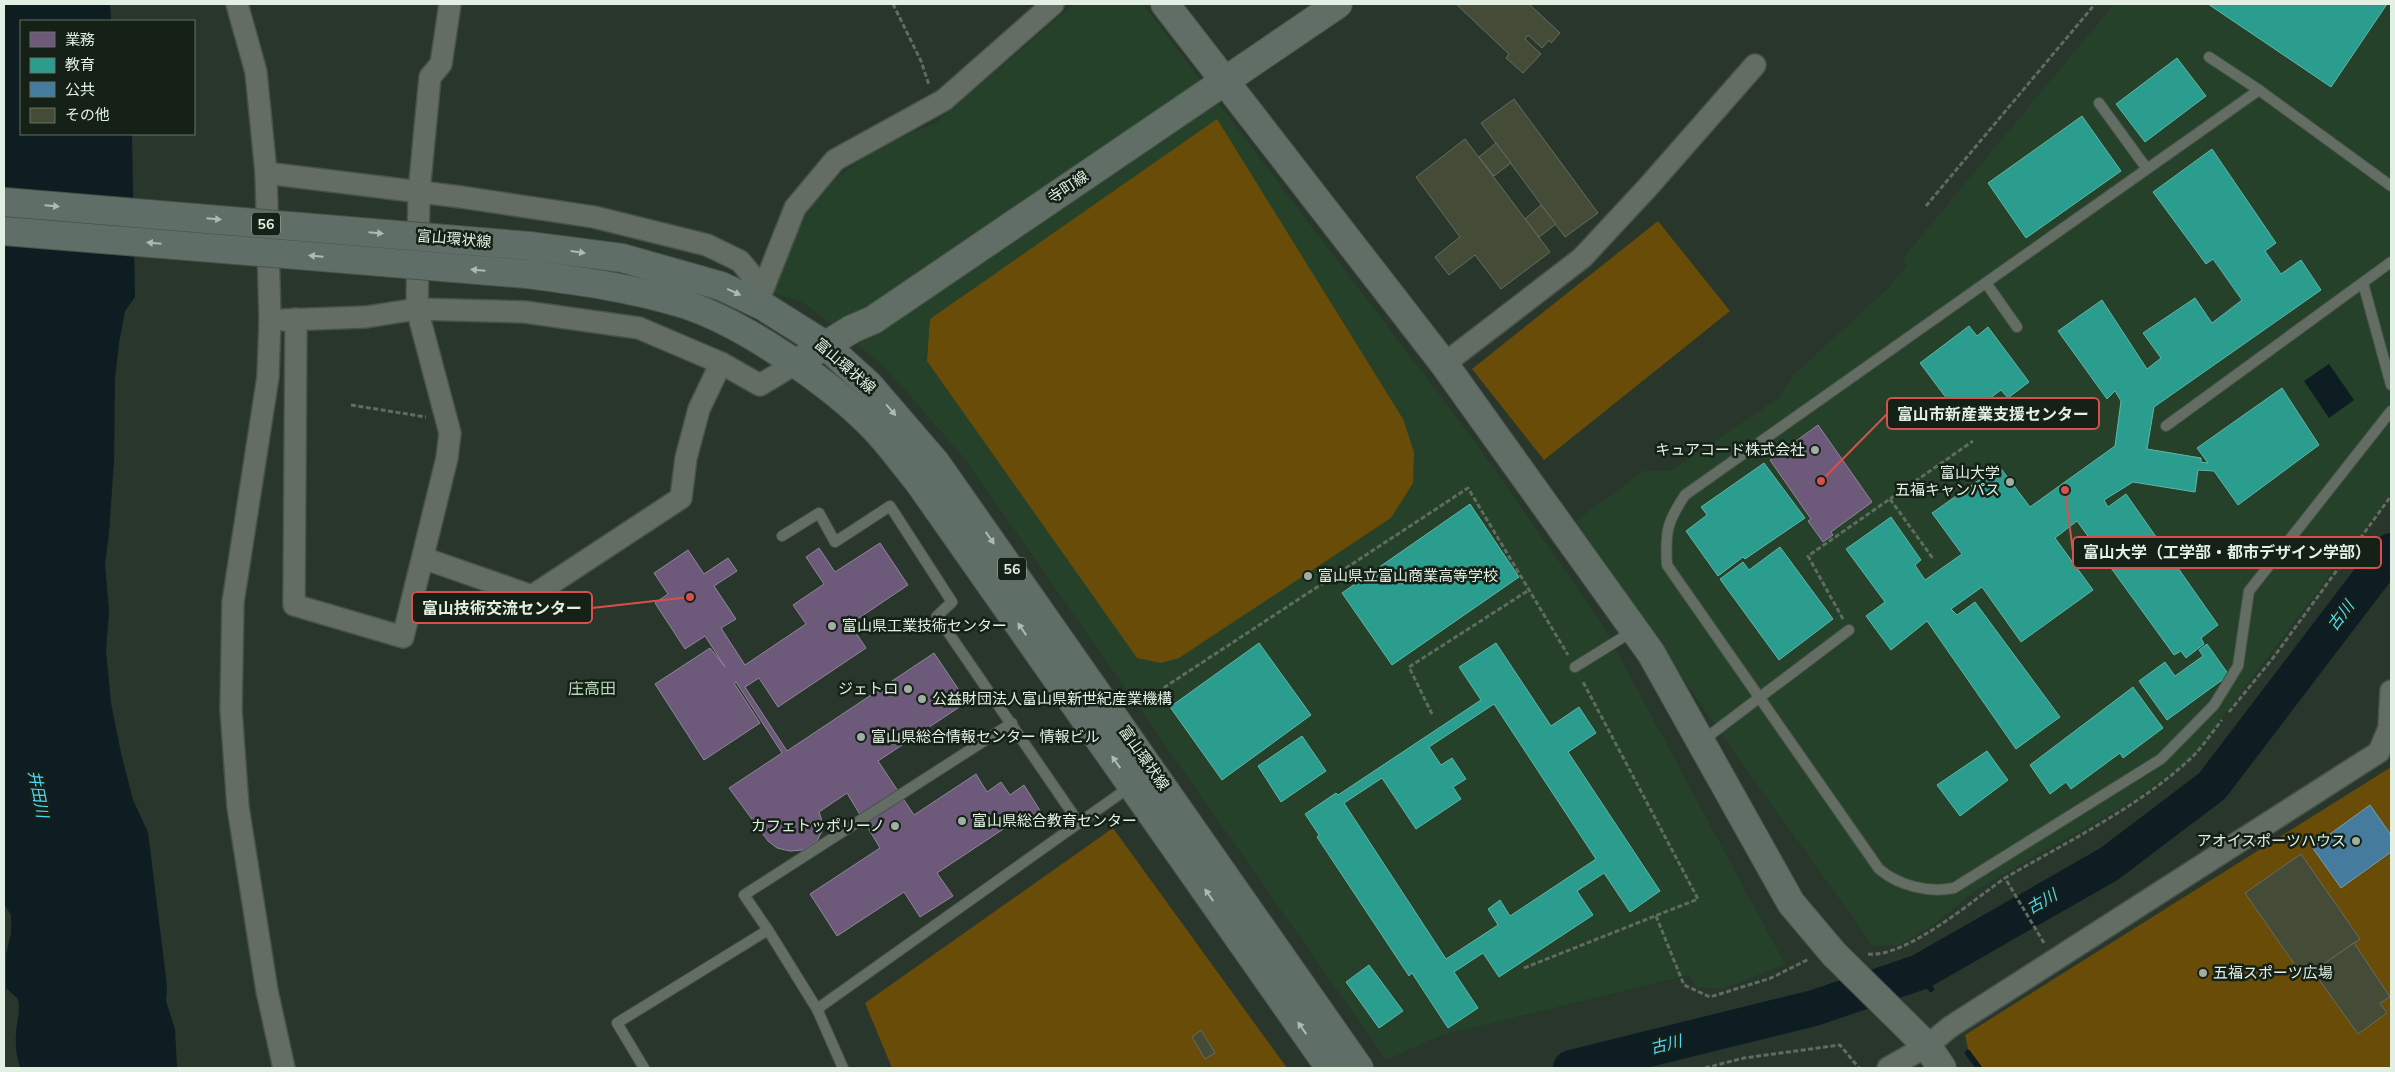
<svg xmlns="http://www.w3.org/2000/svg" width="2395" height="1072" viewBox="0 0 2395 1072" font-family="'Nunito Sans','Noto Sans JP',sans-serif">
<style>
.built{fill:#254129}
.green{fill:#684c08}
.water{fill:#0d1d21}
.offices{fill:#6d597a;stroke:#908699}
.schools{fill:#2a9d8f;stroke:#61b6a8;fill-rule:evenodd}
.public{fill:#457b9d;stroke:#749eb2}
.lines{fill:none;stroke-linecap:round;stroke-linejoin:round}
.stream{stroke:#0d1d21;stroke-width:6}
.river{stroke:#0d1d21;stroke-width:36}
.building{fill:#444c38;stroke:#676d61}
.lane-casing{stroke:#475349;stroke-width:12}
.street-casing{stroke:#475349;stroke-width:24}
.secondary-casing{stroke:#475349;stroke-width:30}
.primary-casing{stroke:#475349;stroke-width:30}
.path{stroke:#606b62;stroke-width:3;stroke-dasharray:5 2.5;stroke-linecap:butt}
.lane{stroke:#636d64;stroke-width:10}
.street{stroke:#636d64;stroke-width:21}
.secondary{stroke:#606e65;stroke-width:28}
.primary{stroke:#5f6e66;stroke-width:28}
.primary-bridge-casing{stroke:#475349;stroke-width:30;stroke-linecap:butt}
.primary-bridge{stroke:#5f6e66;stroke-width:28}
.oneway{fill:#adbcb0}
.poi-dot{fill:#a1afa2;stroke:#152016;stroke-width:2}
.labels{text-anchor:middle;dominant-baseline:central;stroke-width:5;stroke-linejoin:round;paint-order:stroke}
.shield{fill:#152016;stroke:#a4b2a5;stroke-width:1}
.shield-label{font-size:14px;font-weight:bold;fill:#e1f0e2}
.street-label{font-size:15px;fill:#e1f0e2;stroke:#152016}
.poi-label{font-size:15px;fill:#e1f0e2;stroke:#152016;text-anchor:start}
.water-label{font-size:16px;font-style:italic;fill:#4fd9f8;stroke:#152016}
.neighbourhood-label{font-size:16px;fill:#b9d7bc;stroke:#152016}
.leader{fill:none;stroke:#d8504d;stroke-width:2}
.callout-dot{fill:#d8504d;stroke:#152016;stroke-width:2}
.callout{fill:#152016;stroke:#d8504d;stroke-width:2}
.callout-label{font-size:16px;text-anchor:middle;font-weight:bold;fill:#e1f0e2}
</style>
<rect width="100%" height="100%" fill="#29362b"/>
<!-- built -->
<g class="built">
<path d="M1074 4H1143L1479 447 1601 622 1785 964 1724 989 1696 987 1689 975 1442 1035 1386 1060 964 458 883 365 804 303 763 289 816 199 829 184 878 147 936 123Z"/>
<path d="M2114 4H2391V493L2191 759 2132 801 1976 890 1935 924 1899 945 1873 946 1721 734 1576 521 1643 471H1670L1780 397 1792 376 1885 291 1907 266 1903 258Z"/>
</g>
<!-- green -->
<g class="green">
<path d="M1217 119 1403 419 1414 452 1413 483 1391 518 1179 658 1161 663 1137 658 927 361 930 319Z"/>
<path d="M1658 221 1730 311 1544 460 1472 369Z"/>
<path d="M2391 767V1068H1975L1971 1062 1965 1035Z"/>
<path d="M1113 828 1287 1068H892L865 1003Z"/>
</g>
<!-- water -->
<g class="water">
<path d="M4 4H110L111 21H21V134H132L135 297 125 311 119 343 115 379 114 462 109 533 105 565 109 611 106 651 111 703 121 753 133 800 148 832 167 986 166 1001 175 1029 177 1068H20C17 1057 15 1047 16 1035 16 1021 21 1014 18 999L6 988V955L11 933V915L4 904Z"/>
<path d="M2329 364 2354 400 2329 418 2304 381Z"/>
</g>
<!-- offices -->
<g class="offices">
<path d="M1818 425 1872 502 1831 532 1833 535 1823 542 1808 521 1811 519 1770 460Z"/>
<path d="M880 543 908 585 850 624 866 648 778 707 759 678 745 687 787 751 934 653 967 702 878 761 914 815 976 774 987 792 1001 782 1010 795 1024 785 1041 812 1023 824 1014 822 937 873 953 896 920 917 904 892 837 936 810 894 880 848 847 793 819 812 824 827 817 841 803 850 790 851 777 848 768 841 729 788 782 753 736 682 734 683 760 723 704 760 655 684 710 648 725 667 705 636 685 649 655 603 668 594 654 573 688 550 704 574 728 558 737 571 714 586 736 619 721 628 745 665 806 624 793 605 824 584 806 557 819 548 835 572Z"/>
</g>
<!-- schools -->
<g class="schools">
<path d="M2208 4H2387L2331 87Z"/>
<path d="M2177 58 2206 96 2145 142 2116 104Z"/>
<path d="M2082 116 2121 171 2026 238 1988 183Z"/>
<path d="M2212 149 2276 243 2265 251 2281 274 2301 260 2321 290 2154 407 2147 449 2201 458V462L2208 463 2197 448 2282 388 2319 445 2238 505 2214 471 2198 470 2195 492 2133 482 2104 500 2108 507 2126 494 2218 625 2201 638 2204 644 2186 658 2181 651 2174 655 2077 521 2055 538 2093 590 2021 642 1982 587 1951 609 1957 615 1975 602 2060 717 2016 749 1927 621 1891 650 1866 616 1885 602 1846 549 1891 517 1921 560 1915 565 1925 580 1962 554 1932 513 1999 466 2030 507 2115 446 2121 401 2115 391 2107 399 2058 331 2102 300 2147 369 2161 358 2143 333 2195 298 2212 323 2242 300 2213 259 2206 264 2153 192Z"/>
<path d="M1969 326 1977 336 1988 327 2029 382 2008 398 2001 390 1962 419 1920 363Z"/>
<path d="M1764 463 1805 518 1745 559 1743 557 1718 576 1686 531 1707 515 1701 507Z"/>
<path d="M1470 504 1519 577 1392 665 1342 593Z"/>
<path d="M1780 547 1833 619 1779 660 1720 579 1743 562 1749 570Z"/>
<path d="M1259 643 1311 715 1222 780 1170 707Z"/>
<path d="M1496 643 1551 726 1579 707 1596 733 1568 752 1660 891 1630 912 1604 873 1577 891 1593 915 1499 977 1483 953 1454 972 1478 1008 1448 1028 1412 973 1409 976 1317 837 1319 835 1305 814 1336 793 1338 795 1481 700 1459 667ZM1494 704 1596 859 1510 916 1500 900 1488 909 1498 925 1446 959 1344 803 1382 778 1416 829 1461 799 1453 787 1466 779 1452 758 1441 765 1429 747Z"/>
<path d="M2207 644 2229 675 2167 720 2139 681 2165 662 2175 676 2203 656 2199 650Z"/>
<path d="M2133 687 2163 728 2123 758 2120 753 2071 789 2066 782 2050 794 2030 765Z"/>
<path d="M1302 736 1326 771 1281 802 1258 766Z"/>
<path d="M1987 751 2008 780 1960 816 1937 785Z"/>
<path d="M1369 965 1403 1011 1379 1028 1346 982Z"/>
</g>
<!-- public -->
<path class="public" d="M2370 805 2391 835V852L2341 888 2312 847Z"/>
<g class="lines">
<!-- stream -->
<g class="stream">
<path d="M1920 972 1931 989"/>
<path d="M1968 1053 1979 1068"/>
</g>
<!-- river -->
<path class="river" d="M1571 1068 1814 1008 1920 972 2109 864 2212 786 2391 551"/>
</g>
<!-- building -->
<g class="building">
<path d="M1456 4H1529L1560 33 1551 43 1549 40 1542 48 1528 35 1525 39 1541 54 1523 73 1506 58 1509 54Z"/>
<path d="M1514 99 1598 213 1565 237 1481 123Z"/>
<path d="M1465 139 1550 252 1501 289 1475 255 1449 275 1435 257 1460 237 1416 177Z"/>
<path d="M1496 143 1511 163 1494 176 1479 157Z"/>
<path d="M1541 205 1556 224 1539 237 1525 219Z"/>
<path d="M2301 854 2360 939 2304 978 2245 893Z"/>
<path d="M2354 943 2390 997 2380 1003 2387 1013 2358 1034 2313 971Z"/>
<path d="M1201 1030 1215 1053 1205 1059 1192 1037Z"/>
</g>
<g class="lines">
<!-- lane casing -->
<g class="lane-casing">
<g id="lane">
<path d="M2209 57 2259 90"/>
<path d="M2099 103 2147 169"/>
<path d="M2391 186 2259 90 1685 495C1667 522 1665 532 1667 565L1879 869C1899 886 1929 893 1954 888L2161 759 2214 705 2238 666 2249 591 2391 411"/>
<path d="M1986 283 2017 327"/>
<path d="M2363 283 2391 385"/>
<path d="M2166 426 2391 262"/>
<path d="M782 536 819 513 835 542 890 506 952 602 937 616 1079 823"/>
<path d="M1575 667 1633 631"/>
<path d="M1702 741 1849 630"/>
<path d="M817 1009 1131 786"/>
<path d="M644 1068 617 1023 768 930"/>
<path d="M843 1068 817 1009 768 930 744 895 1012 723"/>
</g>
</g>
<!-- street casing -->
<g class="street-casing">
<g id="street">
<path d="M237 4 256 72 266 173 270 320 268 377 233 602 231 709 238 807 267 991 284 1068"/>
<path d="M266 173 461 197 594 217 707 245 740 261 763 289 795 208 835 160 944 100 1053 4"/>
<path d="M296 319 294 605 403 637 447 458 450 433 417 309 419 192 430 77 441 64 450 4"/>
<path d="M283 320 366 317 417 309 525 312 639 328 721 363 760 385 795 364"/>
<path d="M1444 364 1582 258 1648 187 1755 65"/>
<path d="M423 558 532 596 681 498 686 458 699 409 721 363"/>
<path d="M1888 1068 1927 1046 1950 1027 2379 752 2389 728 2391 691"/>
</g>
</g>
<!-- secondary casing -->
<g class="secondary-casing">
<g id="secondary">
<path d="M1165 4 1444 364 1651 653 1791 903 1834 954 1927 1046 1942 1068"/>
<path d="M795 364 852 329 873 320 1338 4"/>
</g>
</g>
<!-- primary casing -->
<g class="primary-casing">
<g id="primary">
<path d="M529 246 622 258 721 286 763 306 825 345 868 384 936 463 1359 1068"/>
<path d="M527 274C580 281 633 288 684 304 743 323 834 385 877 431 891 446 904 464 918 481L1330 1068"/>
</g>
</g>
<!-- path -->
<g class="path">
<path d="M893 4 921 61 929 85"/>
<path d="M1926 206 2095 4"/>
<path d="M351 405 426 417"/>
<path d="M1890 499 1934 560"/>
<path d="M1843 619 1808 556 1973 441"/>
<path d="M1145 700 1468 488 1568 655"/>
<path d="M2229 712 2273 658 2391 496"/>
<path d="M1432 714 1409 667 1529 590"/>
<path d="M1656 916 1684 985 1710 997 1771 978 1809 959"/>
<path d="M2044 943 2005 878C2065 843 2148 802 2196 753 2205 743 2213 731 2222 720"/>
<path d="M1868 954C1906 958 1973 900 2005 878"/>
<path d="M1524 968 1698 899 1582 680"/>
<path d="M1705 1068 1744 1058 1840 1045 1859 1068"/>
</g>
<!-- lane -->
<use href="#lane" class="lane"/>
<!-- street -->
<use href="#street" class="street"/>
<!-- secondary -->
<use href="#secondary" class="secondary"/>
<!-- primary -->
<use href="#primary" class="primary"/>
<!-- primary-bridge casing -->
<g class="primary-bridge-casing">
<g id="primary-bridge">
<path d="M4 202 529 246"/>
<path d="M4 231 527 274"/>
</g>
</g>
<!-- primary-bridge -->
<use href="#primary-bridge" class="primary-bridge"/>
</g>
<!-- one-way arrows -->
<defs><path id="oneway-solid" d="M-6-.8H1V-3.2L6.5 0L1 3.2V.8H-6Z" transform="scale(1.25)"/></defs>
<g class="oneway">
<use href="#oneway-solid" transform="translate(52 206) rotate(5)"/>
<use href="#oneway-solid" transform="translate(214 219) rotate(5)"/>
<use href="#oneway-solid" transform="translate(376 233) rotate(5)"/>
<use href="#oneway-solid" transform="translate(154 243) rotate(-175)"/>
<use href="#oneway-solid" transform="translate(578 252) rotate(8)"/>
<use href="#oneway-solid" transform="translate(316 256) rotate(-175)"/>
<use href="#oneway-solid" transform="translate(478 270) rotate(-175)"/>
<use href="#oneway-solid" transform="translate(734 292) rotate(25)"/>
<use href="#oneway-solid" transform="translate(891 410) rotate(49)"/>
<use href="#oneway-solid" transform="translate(990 538) rotate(55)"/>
<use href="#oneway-solid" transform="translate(1022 629) rotate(-125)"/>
<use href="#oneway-solid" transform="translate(1116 762) rotate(-125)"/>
<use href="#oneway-solid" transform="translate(1209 895) rotate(-125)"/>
<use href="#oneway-solid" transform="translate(1302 1028) rotate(-125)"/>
</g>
<!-- markers -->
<g class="poi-dot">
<circle cx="1815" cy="450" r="5"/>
<circle cx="2010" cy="482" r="5"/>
<circle cx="1308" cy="576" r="5"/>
<circle cx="832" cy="626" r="5"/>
<circle cx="908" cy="689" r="5"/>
<circle cx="922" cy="699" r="5"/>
<circle cx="861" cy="737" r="5"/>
<circle cx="962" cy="821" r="5"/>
<circle cx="895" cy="826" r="5"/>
<circle cx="2356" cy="841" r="5"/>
<circle cx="2203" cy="973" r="5"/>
</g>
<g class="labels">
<!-- shield labels -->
<g class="shield">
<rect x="252" y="212.5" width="28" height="23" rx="4"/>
<rect x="998" y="557.5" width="28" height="23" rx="4"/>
</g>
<g class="shield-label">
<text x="266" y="224">56</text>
<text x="1012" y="569">56</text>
</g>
<!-- street labels -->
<g class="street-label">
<text transform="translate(1068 187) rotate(-34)">寺町線</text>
<text transform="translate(454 239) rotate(5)">富山環状線</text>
<text transform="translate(845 366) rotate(41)">富山環状線</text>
<text transform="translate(1144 758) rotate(55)">富山環状線</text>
</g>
<!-- poi labels -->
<g class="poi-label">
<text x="1805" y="450" text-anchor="end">キュアコード株式会社</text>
<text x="2000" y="473" text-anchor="end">富山大学<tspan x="2000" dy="17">五福キャンパス</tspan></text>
<text x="1318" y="576">富山県立富山商業高等学校</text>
<text x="842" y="626">富山県工業技術センター</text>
<text x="898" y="689" text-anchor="end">ジェトロ</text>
<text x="932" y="699">公益財団法人富山県新世紀産業機構</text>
<text x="871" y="737">富山県総合情報センター 情報ビル</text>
<text x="972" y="821">富山県総合教育センター</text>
<text x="885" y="826" text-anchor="end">カフェトッポリーノ</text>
<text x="2346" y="841" text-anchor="end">アオイスポーツハウス</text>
<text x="2213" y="973">五福スポーツ広場</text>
</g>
<!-- water labels -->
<g class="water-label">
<text transform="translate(2341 616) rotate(-53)">古川</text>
<text transform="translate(38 794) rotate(79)">井田川</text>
<text transform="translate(2042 902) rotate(-30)">古川</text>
<text transform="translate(1666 1045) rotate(-14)">古川</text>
</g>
<!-- neighbourhood labels -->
<g class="neighbourhood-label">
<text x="592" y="689">庄高田</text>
</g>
</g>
<!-- callouts -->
<path class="leader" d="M1821 481L1887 414M2065 490L2073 552M690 597L592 608"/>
<g class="callout-dot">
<circle cx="1821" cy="481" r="5"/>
<circle cx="2065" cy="490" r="5"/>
<circle cx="690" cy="597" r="5"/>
</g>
<g class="callout">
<rect x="1887" y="398" width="212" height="31" rx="5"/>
<rect x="2073" y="537" width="308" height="31" rx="5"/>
<rect x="412" y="592" width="180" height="31" rx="5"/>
</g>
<g class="callout-label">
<text x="1993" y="420">富山市新産業支援センター</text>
<text x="2227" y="558">富山大学（工学部・都市デザイン学部）</text>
<text x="502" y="614">富山技術交流センター</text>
</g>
<!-- border -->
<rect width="2395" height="1072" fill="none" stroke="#e1f0e2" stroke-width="10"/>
<!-- legend -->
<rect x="20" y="20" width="175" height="115" fill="#152016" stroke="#677368"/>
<rect x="30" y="32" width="25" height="15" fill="#6d597a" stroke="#677368"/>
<text x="65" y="45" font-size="15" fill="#e1f0e2">業務</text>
<rect x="30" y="58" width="25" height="15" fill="#2a9d8f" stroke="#677368"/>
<text x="65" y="70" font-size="15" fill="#e1f0e2">教育</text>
<rect x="30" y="82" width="25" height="15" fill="#457b9d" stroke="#677368"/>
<text x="65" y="95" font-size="15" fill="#e1f0e2">公共</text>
<rect x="30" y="108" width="25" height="15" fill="#444c38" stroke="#677368"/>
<text x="65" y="120" font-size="15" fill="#e1f0e2">その他</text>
</svg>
